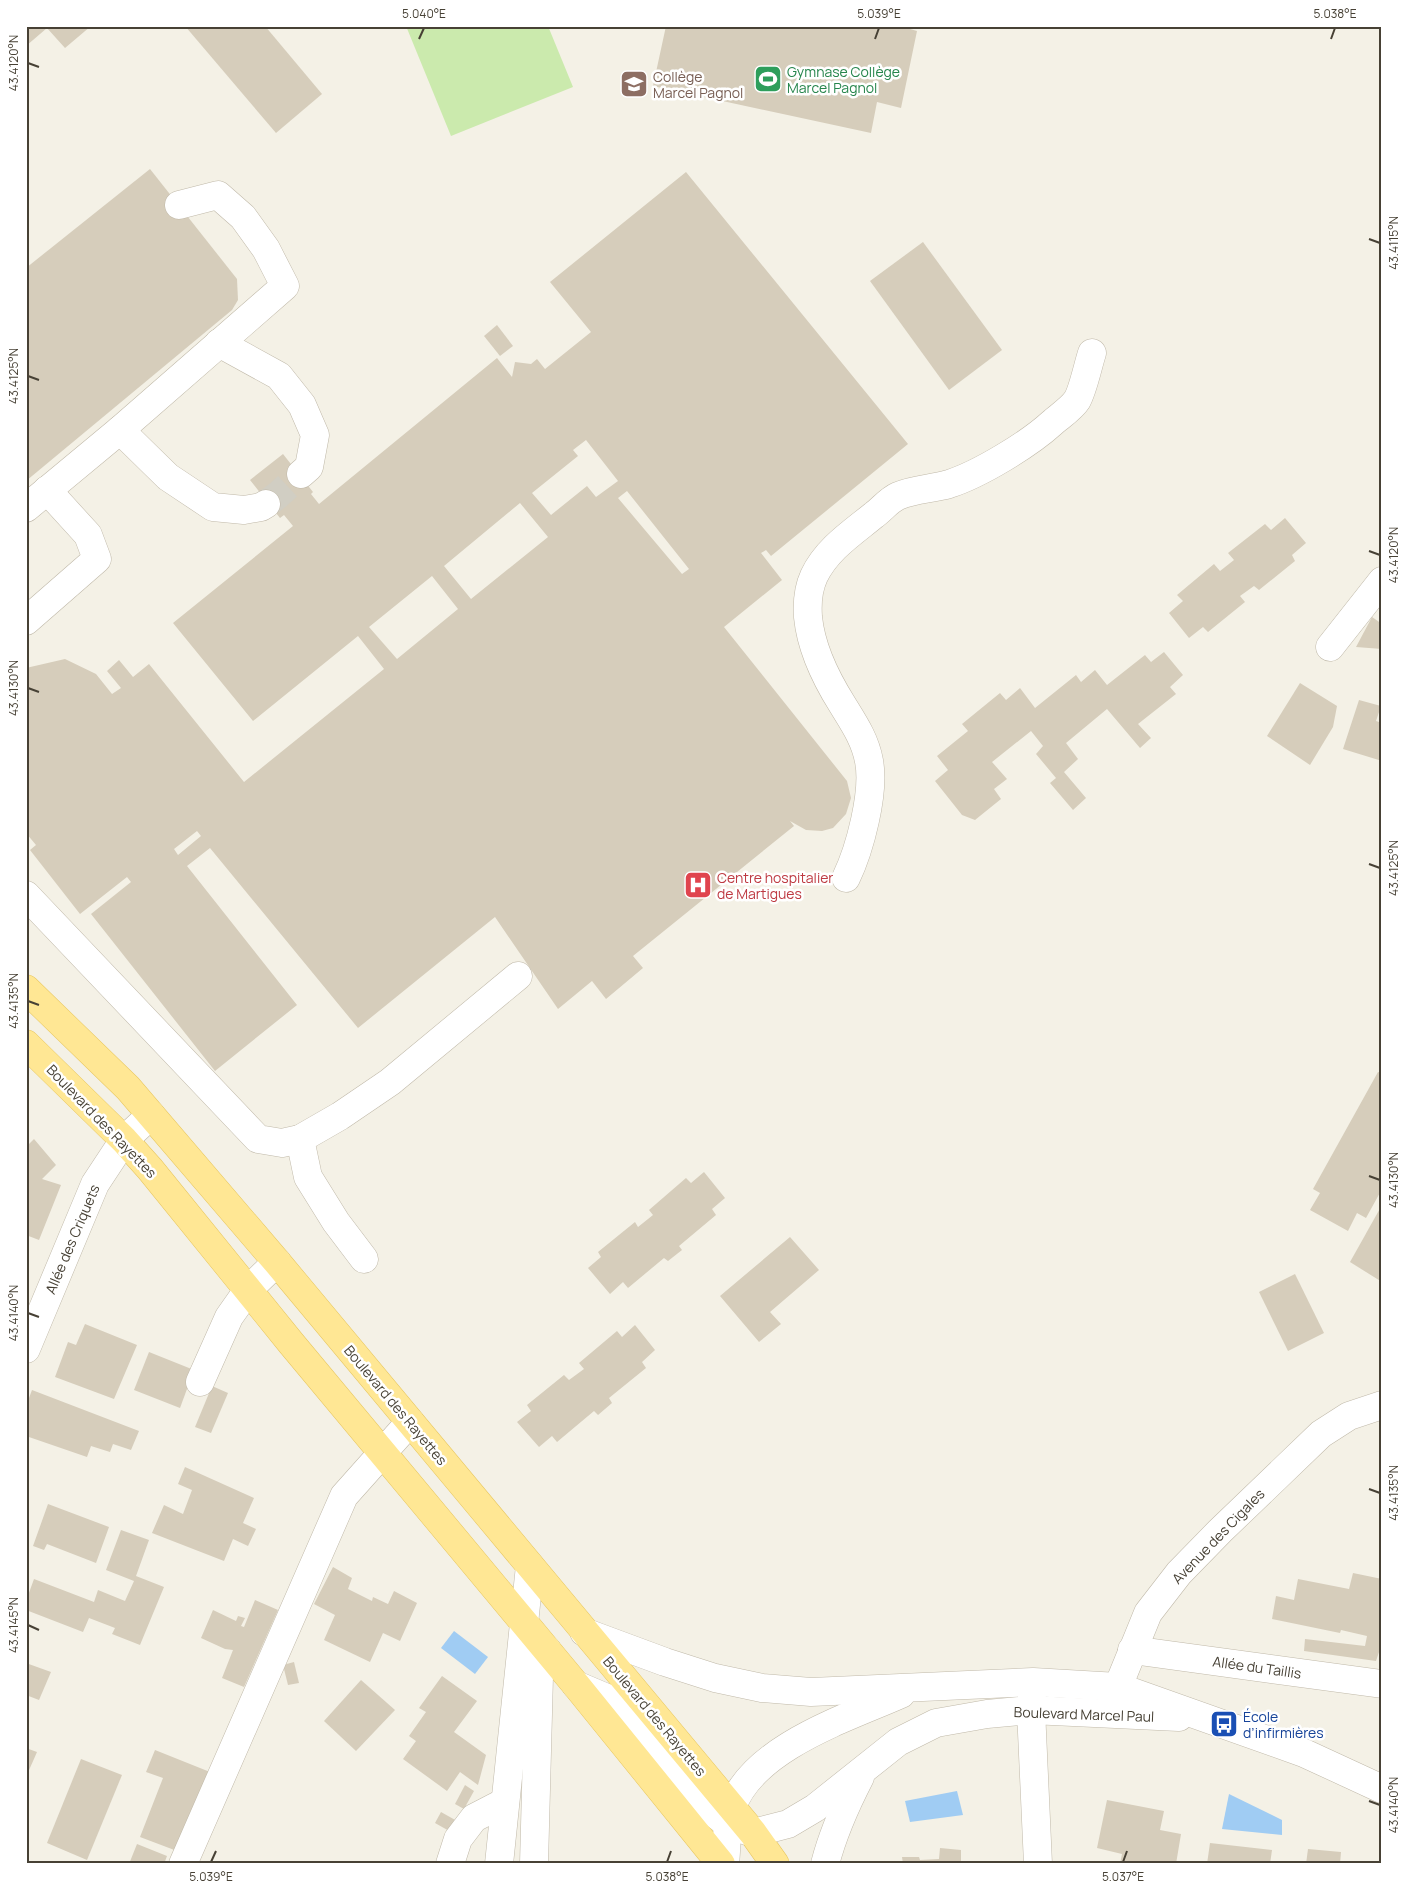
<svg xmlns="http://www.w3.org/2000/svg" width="1408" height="1890" viewBox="0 0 1408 1890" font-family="Manrope,sans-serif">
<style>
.green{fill:#cbeaad}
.water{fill:#a0ccf3}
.building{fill:#d6cdbb;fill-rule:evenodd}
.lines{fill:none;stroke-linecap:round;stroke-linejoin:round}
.minor-tunnel{stroke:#d1cec3;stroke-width:28;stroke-dasharray:28 14;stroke-linecap:butt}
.minor-casing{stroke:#c0b9a9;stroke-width:29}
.major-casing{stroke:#e8c760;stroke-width:29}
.minor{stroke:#fff;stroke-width:28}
.major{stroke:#ffe794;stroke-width:28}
.ticks{fill:none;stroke:#474135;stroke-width:2}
.labels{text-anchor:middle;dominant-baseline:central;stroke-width:5;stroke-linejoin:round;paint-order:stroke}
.leisure-label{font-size:14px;fill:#27864d;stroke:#fff;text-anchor:start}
.education-label{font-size:14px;fill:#785e54;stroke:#fff;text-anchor:start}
.health-label{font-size:14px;fill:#be3a42;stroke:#fff;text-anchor:start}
.street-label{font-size:14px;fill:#474135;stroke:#fff}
.transit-label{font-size:14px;fill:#164399;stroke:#fff;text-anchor:start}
.neatline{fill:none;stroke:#474135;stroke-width:2}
.ticks-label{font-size:12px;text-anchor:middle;fill:#474135}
</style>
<rect width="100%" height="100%" fill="#f4f1e6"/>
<!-- green -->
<path class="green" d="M406 26H548L573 87 451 136Z"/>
<!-- water -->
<g class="water">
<path d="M454 1631 488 1657 475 1674 441 1648Z"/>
<path d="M957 1791 963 1815 910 1822 905 1801Z"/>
<path d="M1229 1794 1282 1820V1835L1222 1829Z"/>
</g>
<!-- building -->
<g class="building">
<path d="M26 26H91L65 48 47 28 26 46Z"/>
<path d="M185 26H265L322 94 276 133Z"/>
<path d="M666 26H900L917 31 901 108 877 102 871 133 653 86Z"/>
<path d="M150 169 237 279 238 300 232 310 26 481V268Z"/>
<path d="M686 172 908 444 771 556 766 550 761 553 782 580 724 627 847 781 851 798 846 814 833 828 822 831 806 830 790 821 794 826 633 956 643 968 606 999 592 981 558 1009 495 917 358 1028 210 848 187 866 297 1005 215 1071 91 914 131 882 127 877 80 914 30 850 36 845 26 833V668L65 659 96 674 112 694 121 688 107 671 119 660 133 677 149 664 244 782 384 669 358 636 253 721 173 623 293 526 284 515 280 518 250 480 283 454 313 492 311 494 319 504 497 358 512 377 515 362 531 364 537 359 545 369 591 332 550 282ZM586 440 618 481 596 497 587 486 551 515 532 493 578 456 573 450ZM627 491 689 569 682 574 618 498ZM520 503 548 537 471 599 444 566ZM432 576 458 609 397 659 369 627ZM197 831 201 836 178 855 174 849Z"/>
<path d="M923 242 1002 350 949 390 870 281Z"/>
<path d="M497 325 513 346 500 356 484 336Z"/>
<path d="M1285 518 1306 543 1292 555 1295 561 1259 590 1254 586 1240 596 1245 602 1208 632 1203 627 1189 638 1169 613 1183 601 1177 595 1214 564 1220 571 1234 560 1228 553 1265 524 1271 530Z"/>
<path d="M1372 617 1382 624V649L1356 647Z"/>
<path d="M1164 652 1183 675 1170 687 1176 694 1138 724 1151 738 1140 748 1107 709 1066 743 1078 759 1064 772 1086 798 1073 810 1050 783 1056 778 1036 754 1043 746 1031 731 992 762 1007 779 994 789 1001 799 975 820 962 815 935 781 948 770 937 756 968 731 962 724 1000 693 1006 700 1020 688 1035 708 1076 675 1081 682 1095 670 1107 685 1145 655 1151 662Z"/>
<path d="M1300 683 1337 706 1333 727 1310 765 1267 736Z"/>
<path d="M1359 700 1381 706 1376 721 1382 723V761L1343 749Z"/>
<path d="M1378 1072 1382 1073V1189L1366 1218 1357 1213 1348 1231 1310 1210 1320 1193 1313 1189Z"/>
<path d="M34 1139 56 1165 42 1179 61 1185 39 1240 26 1235V1147Z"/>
<path d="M704 1172 725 1198 712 1209 716 1215 679 1246 682 1250 668 1261 664 1258 628 1288 623 1282 610 1294 588 1268 601 1257 598 1252 635 1222 638 1227 653 1215 649 1210 686 1178 691 1183Z"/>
<path d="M1382 1205V1282L1350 1262Z"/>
<path d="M790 1237 819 1270 770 1312 781 1324 759 1342 720 1296Z"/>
<path d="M1295 1274 1324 1333 1288 1351 1259 1292Z"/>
<path d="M85 1324 137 1345 114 1399 55 1377 68 1342 76 1345Z"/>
<path d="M635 1325 655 1350 642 1362 646 1368 609 1398 612 1403 598 1415 594 1411 557 1442 552 1436 539 1447 517 1422 531 1411 527 1405 564 1375 569 1380 584 1369 579 1363 617 1331 622 1337Z"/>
<path d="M149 1352 194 1370 180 1408 134 1390Z"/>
<path d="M212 1386 228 1393 211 1433 195 1427Z"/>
<path d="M32 1390 139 1431 131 1450 113 1444 110 1452 91 1446 87 1457 26 1436V1406Z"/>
<path d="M185 1467 254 1498 243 1523 256 1529 248 1546 233 1539 224 1561 152 1533 164 1505 183 1514 192 1490 178 1484Z"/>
<path d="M48 1504 109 1527 96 1563 47 1544 44 1550 33 1546Z"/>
<path d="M121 1530 149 1540 136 1576 164 1587 140 1645 112 1634 115 1628 89 1618 83 1632 26 1610V1601L34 1579 94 1602 98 1590 125 1601 134 1581 106 1570Z"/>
<path d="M333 1567 352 1578 348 1589 372 1601 373 1597 388 1604 394 1591 417 1603 400 1641 383 1633 370 1662 324 1640 335 1615 314 1604Z"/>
<path d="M1353 1573 1382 1579V1643L1376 1661 1304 1651 1305 1639 1365 1646 1367 1636 1341 1630 1340 1633 1272 1619 1276 1596 1294 1600 1298 1579 1349 1589Z"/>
<path d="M255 1600 278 1610 244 1687 222 1678 233 1650 225 1649 201 1638 213 1610 236 1621 238 1616 245 1618 241 1626 244 1627Z"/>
<path d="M294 1662 299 1683 288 1685 283 1665Z"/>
<path d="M26 1663 51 1672 39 1700 26 1695Z"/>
<path d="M442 1676 477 1701 454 1732 486 1755 478 1785 460 1772 447 1791 403 1759 416 1741 409 1736 426 1712 419 1708Z"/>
<path d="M361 1680 395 1710 356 1751 324 1721Z"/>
<path d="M26 1748 37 1752 26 1777Z"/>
<path d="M155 1750 210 1772 177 1851 140 1837 163 1778 146 1772Z"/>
<path d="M81 1759 122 1775 87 1860 47 1843Z"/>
<path d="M465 1785 474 1791 464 1809 455 1804Z"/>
<path d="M1107 1800 1164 1811 1160 1830 1181 1834 1176 1864H1120L1122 1854 1097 1848Z"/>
<path d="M441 1812 457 1821 451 1832 435 1823Z"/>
<path d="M1210 1843 1272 1850 1270 1864H1207Z"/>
<path d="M137 1844 167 1856 164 1864H129Z"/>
<path d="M940 1848 961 1850V1864H903L902 1857H919L920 1860 939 1859Z"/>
<path d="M1308 1849 1341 1852 1340 1864H1306Z"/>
</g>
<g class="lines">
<!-- minor-tunnel -->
<path class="minor-tunnel" d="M266 504 278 495 301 474"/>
<!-- minor casing -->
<g class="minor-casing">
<g id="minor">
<path d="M219 343 279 376 302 405 315 435 309 467 301 474"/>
<path d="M120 430 168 477 213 507 244 510 261 507 266 504"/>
<path d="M26 508 120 430 285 286 266 249 243 217 218 195 179 205"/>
<path d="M26 621 97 559 88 535 47 490"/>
<path d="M1330 647 1382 581"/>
<path d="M846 878C860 849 875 792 869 761 865 739 853 722 842 704 825 677 811 648 808 617 807 603 808 589 814 576 827 549 852 533 874 515 882 509 889 500 898 496 914 489 932 489 949 484 980 474 1029 444 1052 423 1060 416 1072 408 1077 400 1083 390 1088 365 1092 353"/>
<path d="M26 895 258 1139 282 1143 300 1139 340 1116 390 1082 518 976"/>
<path d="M300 1139 308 1177 336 1222 364 1259"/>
<path d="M26 1349 95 1184 124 1140 151 1115"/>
<path d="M200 1382 229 1317 248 1290 277 1262"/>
<path d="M584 1632 665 1662 715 1678 762 1688 811 1692 1033 1682 1118 1687 1304 1753 1382 1789"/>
<path d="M1132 1650 1382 1684"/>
<path d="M576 1685 609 1699 685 1790 729 1825 753 1833 788 1824 815 1808 898 1742 936 1723 987 1714 1031 1710 1179 1717"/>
<path d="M1032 1693 1031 1710 1038 1864"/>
<path d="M1111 1704 1148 1613 1179 1573 1220 1531 1321 1434 1349 1416 1382 1405"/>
<path d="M183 1864 344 1496 410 1422"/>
<path d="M450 1864 458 1839 474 1818 505 1802"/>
<path d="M499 1864 530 1566"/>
<path d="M534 1864 539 1676 547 1650"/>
<path d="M725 1864C727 1846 726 1824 732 1807 754 1747 847 1718 901 1694"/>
<path d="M825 1864C833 1833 845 1806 860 1777"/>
</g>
</g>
<!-- major casing -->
<g class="major-casing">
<g id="major">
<path d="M26 989 128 1088 277 1262 753 1833 775 1864"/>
<path d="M26 1044 124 1140 150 1169 291 1343 576 1685 721 1864"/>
</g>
</g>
<!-- minor -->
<use href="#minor" class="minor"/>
<!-- major -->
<use href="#major" class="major"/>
</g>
<!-- ticks -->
<path class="ticks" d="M419 39 424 28M875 39 879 28M1331 39 1335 28M28 63 39 67M1369 239 1380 243M28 376 39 380M1369 551 1380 555M28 688 39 692M1369 864 1380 868M28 1001 39 1005M1369 1176 1380 1180M28 1313 39 1317M1369 1489 1380 1493M28 1625 39 1630M1369 1801 1380 1805M211 1862 216 1851M667 1862 671 1851M1123 1862 1127 1851"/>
<!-- icons -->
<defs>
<g id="stadium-square" transform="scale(1.4375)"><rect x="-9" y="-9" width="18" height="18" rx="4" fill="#2e9e5b" stroke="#fff"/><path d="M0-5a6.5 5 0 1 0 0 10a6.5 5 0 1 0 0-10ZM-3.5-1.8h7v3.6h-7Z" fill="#fff"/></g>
<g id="school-square" transform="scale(1.4375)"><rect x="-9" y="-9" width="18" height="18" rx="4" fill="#8d6e63" stroke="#fff"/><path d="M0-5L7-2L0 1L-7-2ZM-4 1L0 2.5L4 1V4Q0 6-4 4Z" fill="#fff"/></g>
<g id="hospital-square" transform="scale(1.4375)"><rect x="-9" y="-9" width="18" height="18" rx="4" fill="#e0444e" stroke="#fff"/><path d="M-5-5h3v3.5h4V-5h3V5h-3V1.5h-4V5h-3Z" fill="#fff"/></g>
<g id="bus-square" transform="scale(1.4375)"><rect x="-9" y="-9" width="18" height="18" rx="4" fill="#1a4fb4" stroke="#fff"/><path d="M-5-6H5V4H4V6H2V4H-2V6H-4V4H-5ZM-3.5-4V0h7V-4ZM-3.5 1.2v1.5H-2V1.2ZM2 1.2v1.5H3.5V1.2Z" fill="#fff"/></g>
</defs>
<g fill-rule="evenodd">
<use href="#stadium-square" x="768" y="79"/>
<use href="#school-square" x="634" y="84"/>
<use href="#hospital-square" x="698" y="885"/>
<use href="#bus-square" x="1224" y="1724"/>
</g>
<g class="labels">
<!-- leisure labels -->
<g class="leisure-label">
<text x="787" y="71">Gymnase Collège<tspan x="787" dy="16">Marcel Pagnol</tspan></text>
</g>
<!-- education labels -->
<g class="education-label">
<text x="653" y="76">Collège<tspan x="653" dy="16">Marcel Pagnol</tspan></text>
</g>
<!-- health labels -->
<g class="health-label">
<text x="717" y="877">Centre hospitalier<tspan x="717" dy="16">de Martigues</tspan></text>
</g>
<!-- street labels -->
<g class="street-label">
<text transform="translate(102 1121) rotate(46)">Boulevard des Rayettes</text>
<text transform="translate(72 1239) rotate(-67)">Allée des Criquets</text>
<text transform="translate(396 1405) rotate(50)">Boulevard des Rayettes</text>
<text transform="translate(1218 1536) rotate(-46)">Avenue des Cigales</text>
<text transform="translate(1257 1667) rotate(8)">Allée du Taillis</text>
<text transform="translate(1084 1714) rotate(2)">Boulevard Marcel Paul</text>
<text transform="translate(655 1716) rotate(50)">Boulevard des Rayettes</text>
</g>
<!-- transit labels -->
<g class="transit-label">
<text x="1243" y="1716">École<tspan x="1243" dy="16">d’infirmières</tspan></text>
</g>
</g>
<!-- border -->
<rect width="1408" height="1890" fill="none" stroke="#ffffff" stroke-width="55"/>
<rect x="28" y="28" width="1352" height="1834" class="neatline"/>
<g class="ticks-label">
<text x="424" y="18">5.040°E</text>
<text x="879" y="18">5.039°E</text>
<text x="1335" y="18">5.038°E</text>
<text transform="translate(14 63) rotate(-90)" y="4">43.4120°N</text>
<text transform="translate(1394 243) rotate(-90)" y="4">43.4115°N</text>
<text transform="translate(14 376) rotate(-90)" y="4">43.4125°N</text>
<text transform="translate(1394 555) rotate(-90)" y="4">43.4120°N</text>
<text transform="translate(14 688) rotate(-90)" y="4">43.4130°N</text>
<text transform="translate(1394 868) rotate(-90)" y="4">43.4125°N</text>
<text transform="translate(14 1001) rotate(-90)" y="4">43.4135°N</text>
<text transform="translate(1394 1180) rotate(-90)" y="4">43.4130°N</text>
<text transform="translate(14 1313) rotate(-90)" y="4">43.4140°N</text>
<text transform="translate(1394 1493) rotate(-90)" y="4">43.4135°N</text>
<text transform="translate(14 1625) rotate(-90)" y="4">43.4145°N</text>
<text transform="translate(1394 1805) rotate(-90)" y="4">43.4140°N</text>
<text x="211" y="1881">5.039°E</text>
<text x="667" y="1881">5.038°E</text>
<text x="1123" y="1881">5.037°E</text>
</g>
</svg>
